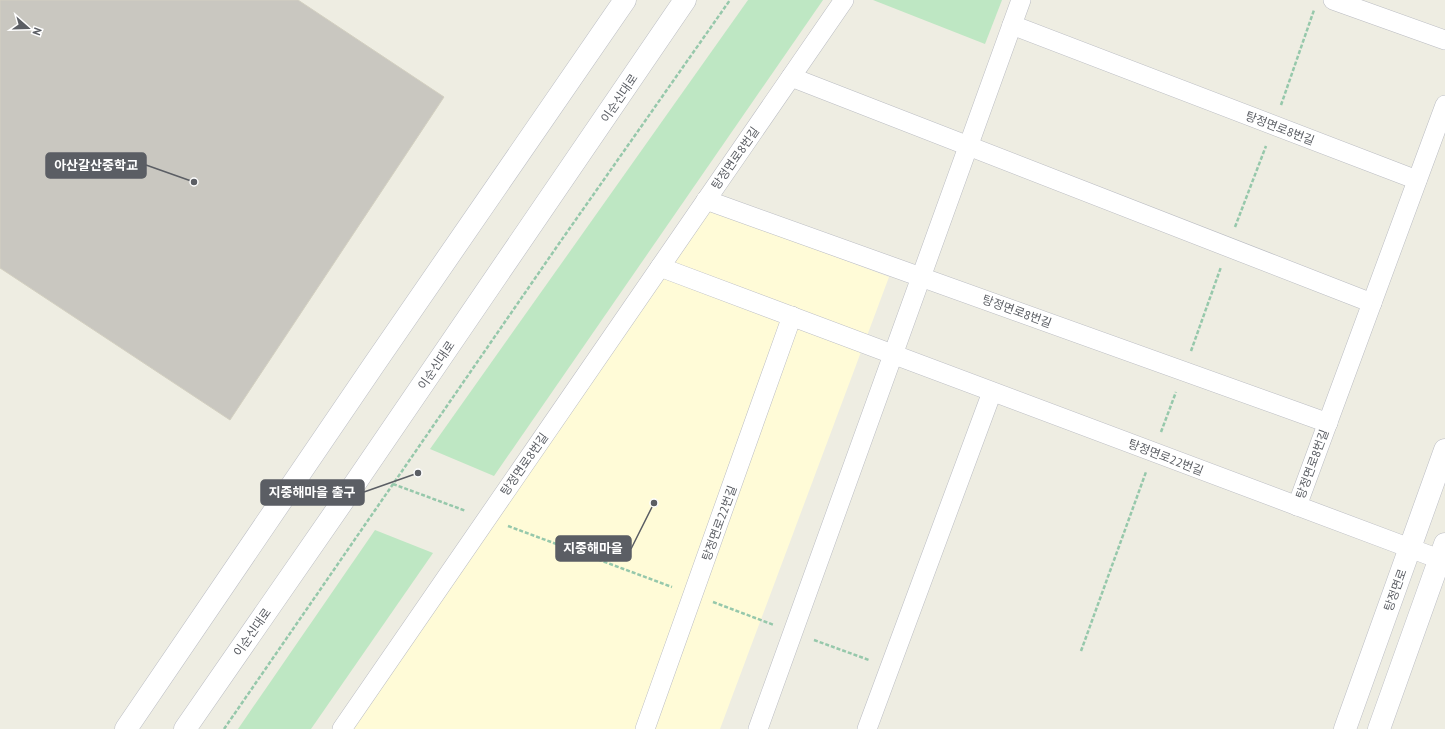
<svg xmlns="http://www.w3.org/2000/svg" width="1445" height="729" viewBox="0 0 1445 729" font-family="'PT Sans','Noto Sans KR',sans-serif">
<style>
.commercial{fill:#fffbd7}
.green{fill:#bee7c3}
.building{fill:#c9c7c0;stroke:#d3d0c1}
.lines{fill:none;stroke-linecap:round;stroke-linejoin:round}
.street-casing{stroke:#babcc2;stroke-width:20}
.secondary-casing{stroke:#bbbdc4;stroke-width:23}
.path{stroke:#96c8ab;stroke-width:2.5;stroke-dasharray:4 2;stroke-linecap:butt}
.street{stroke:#fff;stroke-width:19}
.secondary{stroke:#fff;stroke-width:22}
.labels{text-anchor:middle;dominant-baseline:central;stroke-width:3.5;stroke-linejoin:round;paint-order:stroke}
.street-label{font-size:12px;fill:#5b5e64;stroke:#fff}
.leader{fill:none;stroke:#5b5e64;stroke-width:1.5}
.callout-dot{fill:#5b5e64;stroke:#fff;stroke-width:1.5}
.callout{fill:#5b5e64;stroke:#5b5e64;stroke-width:1.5}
.callout-label{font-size:13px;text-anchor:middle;font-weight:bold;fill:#fff}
</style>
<rect width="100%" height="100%" fill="#eeede2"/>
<!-- commercial -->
<path class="commercial" d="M708 209 889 277 720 729H346Z"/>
<!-- green -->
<g class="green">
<path d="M748 0H823L494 476 430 449Z"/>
<path d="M873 0H1002L985 44Z"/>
<path d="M375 530 433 553 311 729H238Z"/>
</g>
<!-- building -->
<path class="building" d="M0 0H298L444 97 230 420 0 268Z"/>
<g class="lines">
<!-- street casing -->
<g class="street-casing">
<g id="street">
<path d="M1333 0 1445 40"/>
<path d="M1012 25 1417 180"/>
<path d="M791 77 1372 303"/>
<path d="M706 200 1328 423"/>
<path d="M660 267 1439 559"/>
<path d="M1297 506 1445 105"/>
<path d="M342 729 844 0"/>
<path d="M645 729 792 316"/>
<path d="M758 729 1021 0"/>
<path d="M867 729 992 392"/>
</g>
</g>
<!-- secondary casing -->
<g class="secondary-casing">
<g id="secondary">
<path d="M126 729 373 366 625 0"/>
<path d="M185 729 354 485 685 0"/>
<path d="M1345 729 1445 450"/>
<path d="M1379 729 1445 544"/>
</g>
</g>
<!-- path -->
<g class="path">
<path d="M1281 105 1314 10"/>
<path d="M1235 227 1266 146"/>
<path d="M1191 351 1221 267"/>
<path d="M1161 432 1176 392"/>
<path d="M393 484 466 511"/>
<path d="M508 526 672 587"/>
<path d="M713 602 774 625"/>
<path d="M814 640 869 660"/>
<path d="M1081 651 1146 472"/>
<path d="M224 729 558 245 730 0"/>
</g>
<!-- street -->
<use href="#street" class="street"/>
<!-- secondary -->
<use href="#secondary" class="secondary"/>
</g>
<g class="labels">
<!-- street labels -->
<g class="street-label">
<text transform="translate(619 98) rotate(-56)">이순신대로</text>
<text transform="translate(1280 128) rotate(21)">탕정면로8번길</text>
<text transform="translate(735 158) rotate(-55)">탕정면로8번길</text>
<text transform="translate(1017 311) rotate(20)">탕정면로8번길</text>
<text transform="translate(436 365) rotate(-56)">이순신대로</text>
<text transform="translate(1166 457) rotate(21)">탕정면로22번길</text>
<text transform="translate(524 464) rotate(-55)">탕정면로8번길</text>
<text transform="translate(1312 464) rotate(-70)">탕정면로8번길</text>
<text transform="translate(719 523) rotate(-70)">탕정면로22번길</text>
<text transform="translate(1395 590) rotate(-70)">탕정면로</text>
<text transform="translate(252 632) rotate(-55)">이순신대로</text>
</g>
</g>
<!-- callouts -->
<path class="leader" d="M194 182L146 165M418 473L364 492M654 503L631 549"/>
<g class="callout-dot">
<circle cx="194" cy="182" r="4"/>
<circle cx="418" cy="473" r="4"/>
<circle cx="654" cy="503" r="4"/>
</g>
<g class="callout">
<rect x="46" y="153" width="100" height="25" rx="4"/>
<rect x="261" y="480" width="103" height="25" rx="4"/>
<rect x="556" y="536" width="75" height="25" rx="4"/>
</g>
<g class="callout-label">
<text x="96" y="170">아산갈산중학교</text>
<text x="312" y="497">지중해마을 출구</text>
<text x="593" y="553">지중해마을</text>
</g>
<!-- north arrow -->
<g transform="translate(28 28) rotate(110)" stroke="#ffffff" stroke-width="3" paint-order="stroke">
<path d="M0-3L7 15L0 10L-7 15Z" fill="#5b5e64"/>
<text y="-6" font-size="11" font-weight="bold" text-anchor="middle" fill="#5b5e64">N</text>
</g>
</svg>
